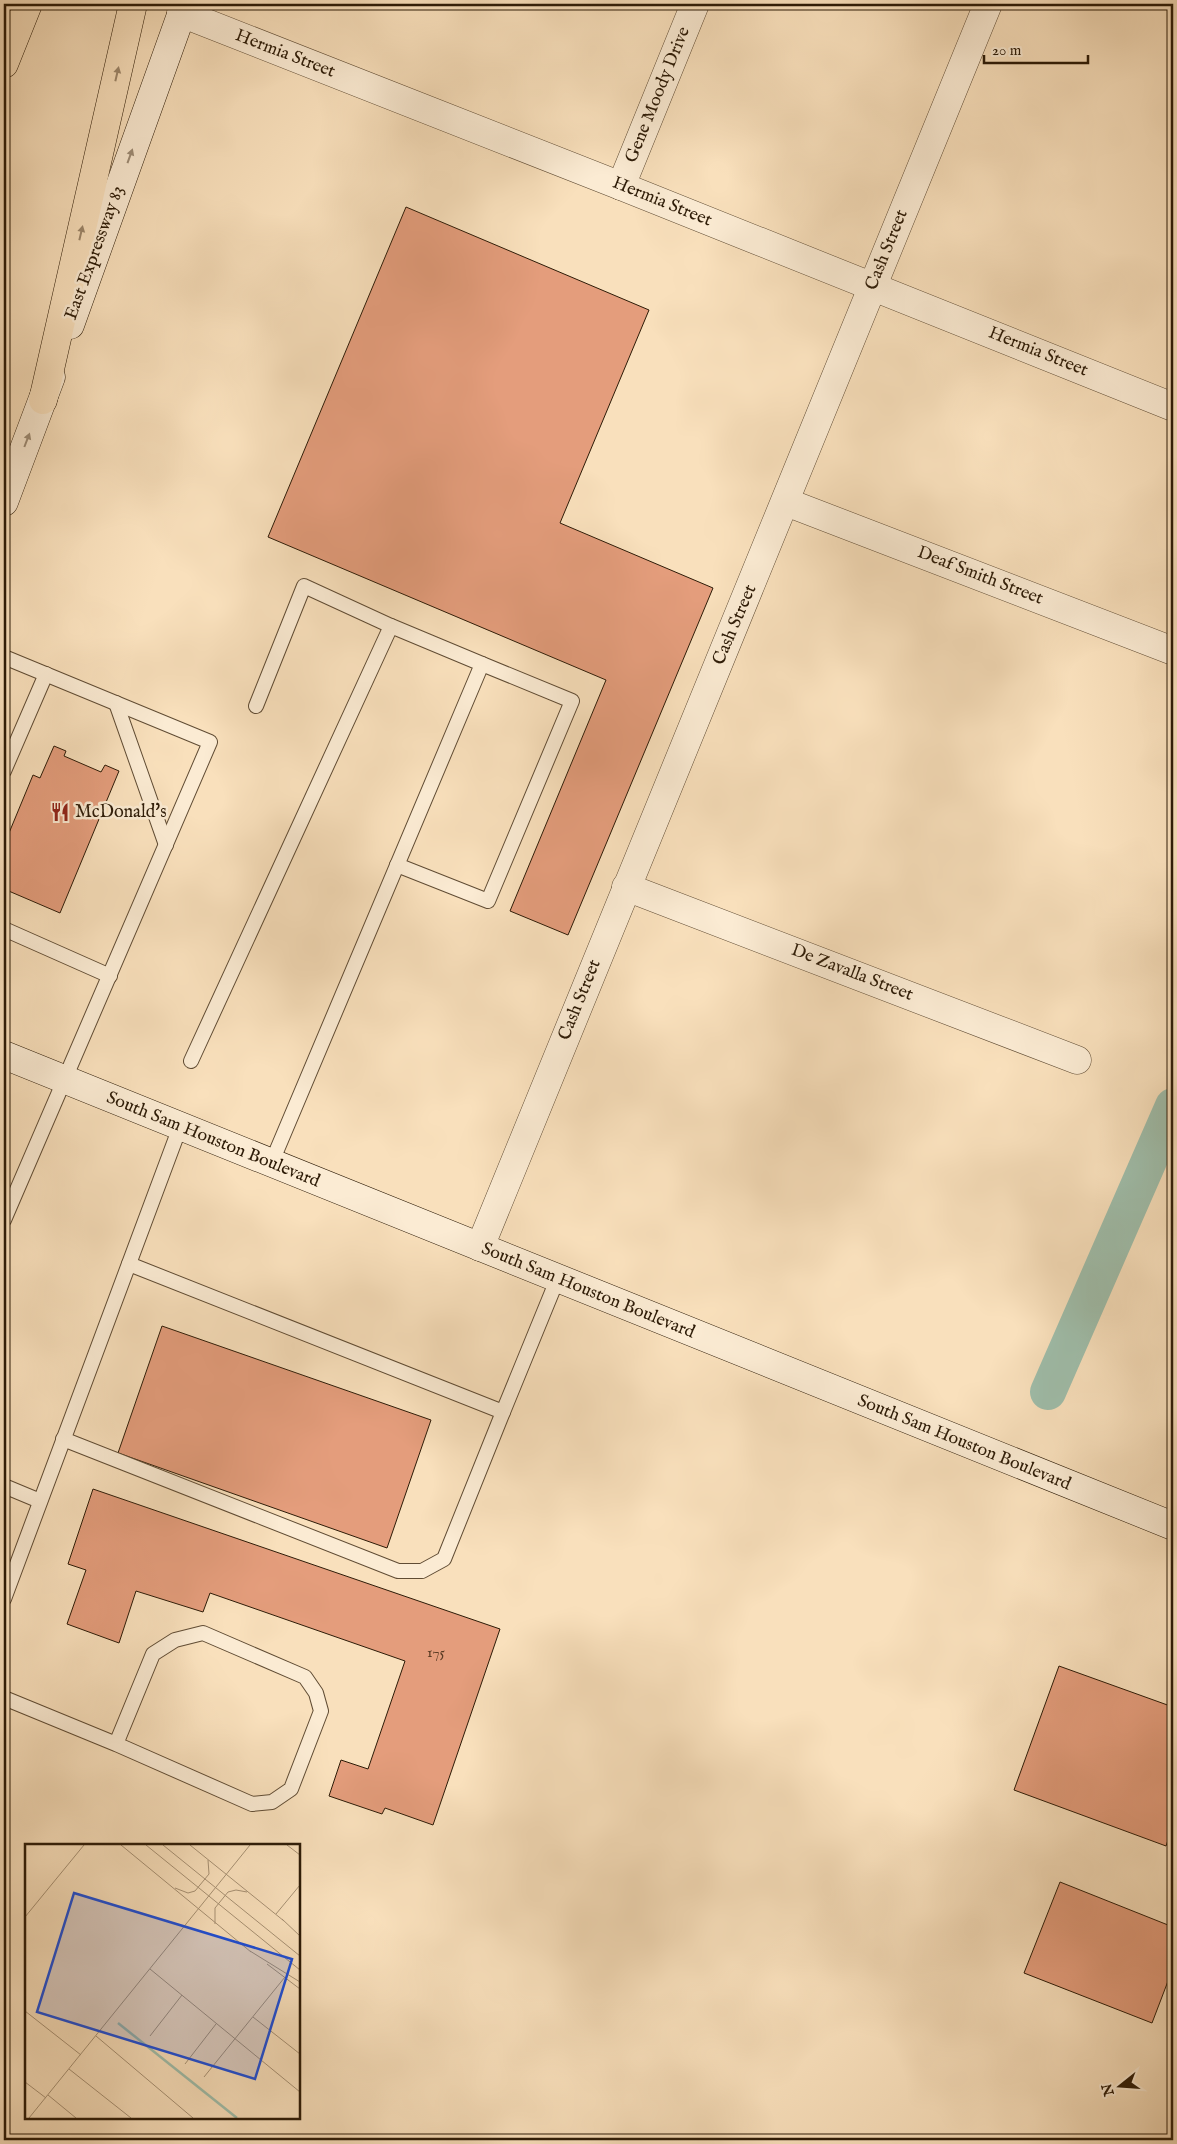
<svg xmlns="http://www.w3.org/2000/svg" width="1177" height="2144" viewBox="0 0 1177 2144" font-family="'IM FELL English',serif">
<style>
.lines{fill:none;stroke-linecap:round;stroke-linejoin:round}
.canal{stroke:#9fbeab;stroke-width:36}
.building{fill:#e49d7c;stroke:#2d1b07}
.lane-casing{stroke:#604c34;stroke-width:16}
.street-casing{stroke:#604c34;stroke-width:29}
.secondary-casing{stroke:#2d1b07;stroke-width:29}
.highway-casing{stroke:#2d1b07;stroke-width:29}
.lane{stroke:#fbebd3;stroke-width:14}
.street{stroke:#fbebd3;stroke-width:28}
.secondary{stroke:#fbebd3;stroke-width:28}
.highway{stroke:#f9e0bc;stroke-width:28}
.oneway{fill:#9d876b}
.oneway2{fill:#9e8d77}
.labels{text-anchor:middle;dominant-baseline:central;stroke-width:5;stroke-linejoin:round;paint-order:stroke}
.number-label{font-size:15px;fill:#5b3c24}
.street-label{font-size:18px;fill:#2d1b07;stroke:#fbebd3}
.poi-label{font-size:18px;fill:#2d1b07;stroke:#fbebd3;text-anchor:start}
.inset-river{fill:none;stroke:#9fbeab;stroke-width:2.5}
.inset-road{fill:none;stroke:#a79174;stroke-width:1}
.view{fill:#1d4ed8;fill-opacity:0.15;stroke:#1d4ed8;stroke-width:2.5}
.inset-edge{fill:none;stroke:#2d1b07;stroke-width:2.5}
</style>
<rect width="100%" height="100%" fill="#f9e0bc"/>
<filter id="stains"><feTurbulence type="fractalNoise" baseFrequency=".004" numOctaves="4"/><feColorMatrix values="0 0 0 0 .2 0 0 0 0 .09 0 0 0 0 .02 0 0 0 .5 -.17"/></filter>
<radialGradient id="worn" r=".72"><stop offset=".6" stop-color="#630" stop-opacity="0"/><stop offset="1" stop-color="#630" stop-opacity=".3"/></radialGradient>
<g class="lines">
<!-- canal -->
<path class="canal" d="M1048 1392 1173 1106"/>
</g>
<!-- building -->
<g class="building">
<path d="M406 207 649 310 560 523 713 588 568 935 510 911 606 680 268 537Z"/>
<path d="M54 746 66 751 64 756 101 772 105 765 119 771 60 913 4 889V845L33 775 40 778Z"/>
<path d="M162 1326 431 1420 387 1548 118 1453Z"/>
<path d="M93 1489 500 1629 433 1825 385 1808 382 1814 329 1796 341 1760 368 1769 405 1661 210 1593 203 1612 136 1591 119 1643 67 1624 86 1570 68 1564Z"/>
<path d="M1059 1666 1173 1707V1825L1166 1846 1014 1790Z"/>
<path d="M1060 1882 1173 1927V1968L1152 2023 1024 1973Z"/>
</g>
<g class="lines">
<!-- lane casing -->
<g class="lane-casing">
<g id="lane">
<path d="M4 657 210 742 4 1220"/>
<path d="M116 703 166 845"/>
<path d="M256 706 304 586 391 626"/>
<path d="M4 771 46 674"/>
<path d="M397 865 488 901 572 701 482 664"/>
<path d="M4 929 110 976"/>
<path d="M191 1061 391 626 482 664 271 1164"/>
<path d="M129 1264 503 1412 557 1280"/>
<path d="M63 1439 398 1571H422L444 1559 503 1412"/>
<path d="M4 1486 40 1501"/>
<path d="M4 1599 180 1127"/>
<path d="M4 1698 116 1744 252 1804 272 1802 291 1789 321 1711 316 1693 305 1677 203 1633 175 1640 153 1654 116 1744"/>
</g>
</g>
<!-- street casing -->
<g class="street-casing">
<g id="street">
<path d="M181 13 621 186 1173 407"/>
<path d="M621 186 695 4"/>
<path d="M786 502 1173 651"/>
<path d="M626 887 1077 1060"/>
<path d="M480 1247 988 4"/>
</g>
</g>
<!-- secondary casing -->
<g class="secondary-casing">
<g id="secondary">
<path d="M70 325 185 4"/>
<path d="M4 502 51 377"/>
<path d="M4 1055 1173 1526"/>
</g>
</g>
<!-- highway casing -->
<g class="highway-casing">
<g id="highway">
<path d="M4 64 28 4"/>
<path d="M43 400 133 4"/>
</g>
</g>
<!-- lane -->
<use href="#lane" class="lane"/>
<!-- street -->
<use href="#street" class="street"/>
<!-- secondary -->
<use href="#secondary" class="secondary"/>
<!-- highway -->
<use href="#highway" class="highway"/>
</g>
<!-- one-way arrows -->
<defs><path id="oneway-solid" d="M-6-.8H1V-3.2L6.5 0L1 3.2V.8H-6Z" transform="scale(1.25)"/></defs>
<g class="oneway">
<use href="#oneway-solid" transform="translate(117 74) rotate(-77)"/>
<use href="#oneway-solid" transform="translate(81 233) rotate(-77)"/>
</g>
<g class="oneway2">
<use href="#oneway-solid" transform="translate(130 156) rotate(-70)"/>
<use href="#oneway-solid" transform="translate(27 440) rotate(-69)"/>
</g>
<!-- icons -->
<defs>
<g id="restaurant-bare" transform="scale(1.5)"><path d="M-5-6h1v4h1v-4h1v4h1v-4h1v5L-1.5 .5V6h-2V.5L-5-1ZM5-6V6H3V1.5H1.5Q1.5-4 5-6Z" fill="#8f2418" stroke="#fbebd3" stroke-width="2.5" paint-order="stroke"/></g>
</defs>
<g fill-rule="evenodd">
<use href="#restaurant-bare" x="60" y="812"/>
</g>
<g class="labels">
<!-- number labels -->
<g class="number-label">
<text x="436" y="1652">175</text>
</g>
<!-- street labels -->
<g class="street-label">
<text transform="translate(285 54) rotate(21)">Hermia Street</text>
<text transform="translate(658 95) rotate(-68)">Gene Moody Drive</text>
<text transform="translate(662 202) rotate(22)">Hermia Street</text>
<text transform="translate(887 250) rotate(-68)">Cash Street</text>
<text transform="translate(95 253) rotate(-70)">East Expressway 83</text>
<text transform="translate(1038 352) rotate(22)">Hermia Street</text>
<text transform="translate(980 576) rotate(21)">Deaf Smith Street</text>
<text transform="translate(735 625) rotate(-67)">Cash Street</text>
<text transform="translate(852 973) rotate(21)">De Zavalla Street</text>
<text transform="translate(580 1000) rotate(-68)">Cash Street</text>
<text transform="translate(213 1140) rotate(22)">South Sam Houston Boulevard</text>
<text transform="translate(588 1291) rotate(22)">South Sam Houston Boulevard</text>
<text transform="translate(964 1443) rotate(22)">South Sam Houston Boulevard</text>
</g>
<!-- poi labels -->
<g class="poi-label">
<text x="75" y="812">McDonald's</text>
</g>
</g>
<!-- overview -->
<g transform="translate(25 1844)">
<rect width="275" height="275" fill="#f9e0bc"/>
<path class="inset-river" d="M93 179 212 274"/>
<path class="inset-road" d="M96 1 226 108M121 1 275 126M138 1 275 112M165 1 259 77M262 1 275 11M150 44 163 49 170 47 184 30 183 16M251 70 275 41M0 73 59 1M257 75 275 92M190 80V64L203 48 211 46 222 48M225 107 275 138M242 120 275 145M125 125 275 248M0 167 56 211M228 173 275 210M71 192 168 274M125 192 157 151M160 220 191 180M44 225 106 274M179 233 260 133M0 238 21 254M23 251 51 274M4 274 225 1"/>
<path class="view" d="M49 49 267 115 230 235 12 168Z"/>
<rect width="275" height="275" class="inset-edge"/>
</g>
<!-- margin -->
<rect width="1177" height="2144" fill="none" stroke="#f9e0bc" stroke-width="20"/>
<rect x="5" y="5" width="1167" height="2134" fill="none" stroke="#2d1b07" stroke-width="2.5"/>
<rect x="10" y="10" width="1157" height="2124" fill="none" stroke="#2d1b07"/>
<!-- north arrow -->
<g transform="translate(1120 2086) rotate(253)" stroke="#fbebd3" stroke-width="4" paint-order="stroke">
<path d="M0-4L9 19L0 12L-9 19Z" fill="#2d1b07"/>
<text y="-8" font-size="14" font-weight="bold" text-anchor="middle" fill="#2d1b07">N</text>
</g>
<!-- scale -->
<path d="M984 55v8h104v-8" fill="none" stroke="#2d1b07" stroke-width="2.5"/>
<text x="992" y="55" font-size="15" fill="#2d1b07" stroke="#fbebd3" stroke-width="4" paint-order="stroke">20 m</text>
<rect width="100%" height="100%" filter="url(#stains)"/>
<rect width="100%" height="100%" fill="url(#worn)"/>
</svg>
